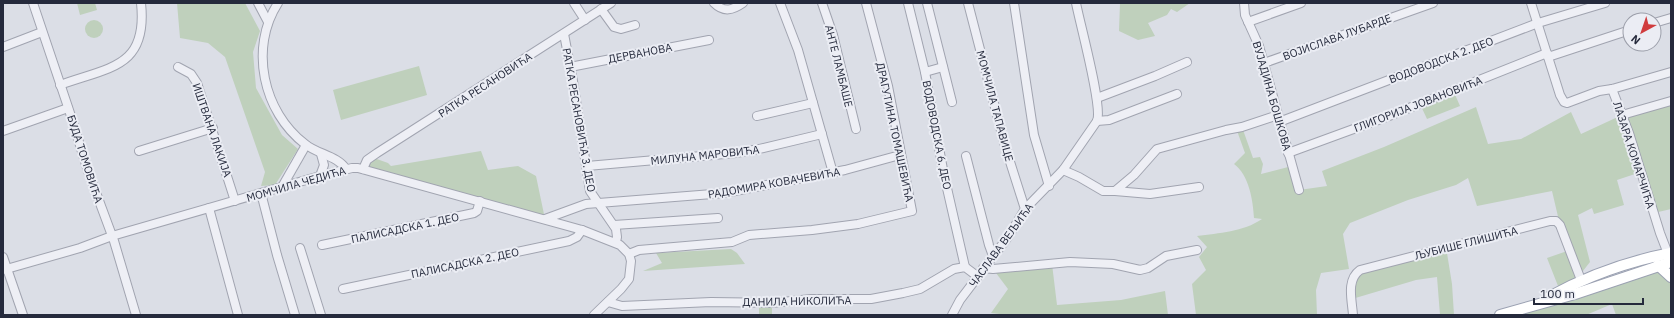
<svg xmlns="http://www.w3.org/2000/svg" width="1674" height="318" viewBox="0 0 1674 318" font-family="'IBM Plex Sans',sans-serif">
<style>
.green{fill:#bfd0bc}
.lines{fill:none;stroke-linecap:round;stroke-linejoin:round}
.minor-casing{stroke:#a1a4b0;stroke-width:10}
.major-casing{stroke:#9ba1b2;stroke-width:12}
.minor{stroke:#eeeff5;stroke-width:8}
.major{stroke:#fff;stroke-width:10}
.labels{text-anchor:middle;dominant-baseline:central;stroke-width:4;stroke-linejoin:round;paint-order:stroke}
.street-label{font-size:11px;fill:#252a3c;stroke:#ebedf4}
</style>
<rect width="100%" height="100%" fill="#dbdee6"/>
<!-- green -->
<g class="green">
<path d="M77 3H95L97 10 80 15Z"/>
<path d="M177 3H245L260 31 253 52 256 88 282 135 298 149 275 185 261 186 265 172 225 57 208 43 180 38Z"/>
<path d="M1120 3H1190L1177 12 1171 9 1167 15 1148 23 1155 36 1138 40 1119 31Z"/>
<circle cx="94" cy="29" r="9"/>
<path d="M419 66 427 95 341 120 333 90Z"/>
<path d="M1453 90 1460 106 1427 119 1420 104Z"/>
<path d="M1671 101V209L1654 213 1641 172 1617 180 1624 205 1594 214 1592 208 1578 215 1590 262 1579 276 1560 291 1547 258 1570 250 1560 225 1552 191 1477 206 1468 178 1456 185 1408 200 1350 223 1343 234 1349 269 1321 273 1316 290 1317 315H1196L1192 284 1206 270 1199 257 1207 247 1197 236C1219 233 1243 232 1262 219L1254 218C1253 200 1249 175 1234 164L1245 153 1236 128 1242 127 1253 158 1260 157 1263 164 1261 174 1292 166 1299 190 1327 186 1322 171 1384 147 1476 107 1488 144 1521 139 1571 112 1581 134 1622 115Z"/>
<path d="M481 151 488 170 518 166 536 176 545 219 363 169 371 157 388 163 391 166Z"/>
<path d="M1446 247 1452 284 1454 315H1440L1437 277 1416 280 1352 299 1355 274Z"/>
<path d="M731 249 737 253 745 264 643 271 662 263 656 253Z"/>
<path d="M1052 264 1057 305 1121 300 1165 291 1168 315H1008L991 313 1008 289 993 269Z"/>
<path d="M1658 265 1671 278V315H1616L1612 304 1586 315H1499Z"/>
<rect x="759" y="303" width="13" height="12"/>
</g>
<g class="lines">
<!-- minor casing -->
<g class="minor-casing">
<g id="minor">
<path d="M33 3 70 113 88 171 114 241 136 315"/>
<path d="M258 3 268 22"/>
<path d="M278 3C249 48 263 112 305 144 317 154 338 156 346 169"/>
<path d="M574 3 585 20"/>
<path d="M714 3C724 13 733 10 743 3"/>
<path d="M780 3 798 50 833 173"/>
<path d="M822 3 833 35 856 129"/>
<path d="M908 3 925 72 944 175 965 267"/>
<path d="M927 3 952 102"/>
<path d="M968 3 1005 146 1025 209"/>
<path d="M1014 3 1034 135 1049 186"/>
<path d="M1244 3 1245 15 1259 46 1299 190"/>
<path d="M1531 3 1560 95 1564 102 1567 103 1599 91 1612 89 1671 72"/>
<path d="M601 9 614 27 621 29 635 25"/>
<path d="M1248 22 1301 3"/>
<path d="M1654 23 1671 18"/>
<path d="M564 34 573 81 590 191 616 229 617 237 616 242"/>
<path d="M3 47 42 32"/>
<path d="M1548 57 1630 30"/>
<path d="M1264 63 1433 3"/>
<path d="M178 67 191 74 197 83 235 201"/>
<path d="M570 67 709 40"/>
<path d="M925 72 943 67"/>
<path d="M60 85C109 67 148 68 141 3"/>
<path d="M1612 89 1629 133 1660 233 1670 259"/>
<path d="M1097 98 1155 76 1187 62"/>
<path d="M1622 115 1671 101"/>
<path d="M757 116 813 103"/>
<path d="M1097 121 1109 120 1177 94"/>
<path d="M1279 122 1538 23 1605 3"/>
<path d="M3 131 68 108"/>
<path d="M139 151 213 128"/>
<path d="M1288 153 1389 116 1547 53"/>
<path d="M966 156 989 245 993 256"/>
<path d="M587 166 736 153 759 149 822 134"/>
<path d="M363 169 367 160 377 153 611 3"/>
<path d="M1063 170 1079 177 1103 191H1115L1134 175 1157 149 1226 130 1242 127 1278 115"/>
<path d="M320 176 324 165 321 154"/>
<path d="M282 187 306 145"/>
<path d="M1115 191 1150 194 1199 187"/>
<path d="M261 193 277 255 295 315"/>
<path d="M209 208 238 315"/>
<path d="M545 219 586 204 725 193 845 170 900 155"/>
<path d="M614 225 718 218"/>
<path d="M322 245 474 213 477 211 480 201"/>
<path d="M300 248 321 315"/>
<path d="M629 254 639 250 732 242 749 235 812 230 858 224 912 211 888 86 866 3"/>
<path d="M3 257 23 315"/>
<path d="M983 268 993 269 1070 262 1113 264 1140 270 1148 268 1166 256 1197 250"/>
<path d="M3 270 80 248 112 236 320 176 352 168H358L582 230 620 245 629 254 631 261 629 279 621 289 594 315"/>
<path d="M343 289 569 241 577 237 582 230"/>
<path d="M608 302 622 306 711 302 772 303 811 299H871L903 293 920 289 954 269 965 267 977 276"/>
<path d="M952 315 960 300 1008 237 1025 209 1063 170 1097 121C1103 107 1080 24 1076 3"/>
<path d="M1353 315C1352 300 1346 280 1360 270L1550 221H1556L1560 225 1581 280"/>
</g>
</g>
<!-- major casing -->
<g class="major-casing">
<g id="major">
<path d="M1658 265 1671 277"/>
<path d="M1549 297C1587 276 1629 261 1671 253"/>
<path d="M1500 315 1575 294 1671 262"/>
</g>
</g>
<!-- minor -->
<use href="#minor" class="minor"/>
<!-- major -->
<use href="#major" class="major"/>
</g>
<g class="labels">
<!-- street labels -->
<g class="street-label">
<text transform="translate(1337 37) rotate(-20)">ВОЈИСЛАВА ЛУБАРДЕ</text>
<text transform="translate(640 53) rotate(-11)">ДЕРВАНОВА</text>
<text transform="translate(1441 60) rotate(-21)">ВОДОВОДСКА 2. ДЕО</text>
<text transform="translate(839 66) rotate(76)">АНТЕ ЛАМБАШЕ</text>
<text transform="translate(485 85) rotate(-33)">РАТКА РЕСАНОВИЋА</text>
<text transform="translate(1272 96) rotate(74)">ВУЈАДИНА БОШКОВА</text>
<text transform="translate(1418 104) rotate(-21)">ГЛИГОРИЈА ЈОВАНОВИЋА</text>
<text transform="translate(995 106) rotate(75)">МОМЧИЛА ТАПАВИЦЕ</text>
<text transform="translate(579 120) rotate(80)">РАТКА РЕСАНОВИЋА 3. ДЕО</text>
<text transform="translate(212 130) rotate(71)">ИШТВАНА ЛАКИЈА</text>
<text transform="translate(895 132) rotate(78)">ДРАГУТИНА ТОМАШЕВИЋА</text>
<text transform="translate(937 135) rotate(79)">ВОДОВОДСКА 6. ДЕО</text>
<text transform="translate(705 155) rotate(-6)">МИЛУНА МАРОВИЋА</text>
<text transform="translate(1634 155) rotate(72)">ЛАЗАРА КОМАРЧИЋА</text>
<text transform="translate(85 159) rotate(72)">БУДА ТОМОВИЋА</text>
<text transform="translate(774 183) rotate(-10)">РАДОМИРА КОВАЧЕВИЋА</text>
<text transform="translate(296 184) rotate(-16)">МОМЧИЛА ЧЕДИЋА</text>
<text transform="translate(405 228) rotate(-12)">ПАЛИСАДСКА 1. ДЕО</text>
<text transform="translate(1466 243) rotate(-14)">ЉУБИШЕ ГЛИШИЋА</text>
<text transform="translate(1001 245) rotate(-54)">ЧАСЛАВА ВЕЉИЋА</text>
<text transform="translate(465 263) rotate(-12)">ПАЛИСАДСКА 2. ДЕО</text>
<text transform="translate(797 301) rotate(-1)">ДАНИЛА НИКОЛИЋА</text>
</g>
</g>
<!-- border -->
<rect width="1674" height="318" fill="none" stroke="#252a3c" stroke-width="8"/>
<!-- north arrow -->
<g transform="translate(1642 32) rotate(220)"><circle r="19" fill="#ebedf4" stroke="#9c9faa"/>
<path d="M0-3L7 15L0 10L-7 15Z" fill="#d03c3e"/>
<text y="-6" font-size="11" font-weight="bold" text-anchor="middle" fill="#252a3c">N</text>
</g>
<!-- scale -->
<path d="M1534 298v6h109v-6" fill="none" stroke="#252a3c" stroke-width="2"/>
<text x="1540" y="298" font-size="12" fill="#252a3c" stroke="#ebedf4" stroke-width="3" paint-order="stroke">100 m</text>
</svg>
